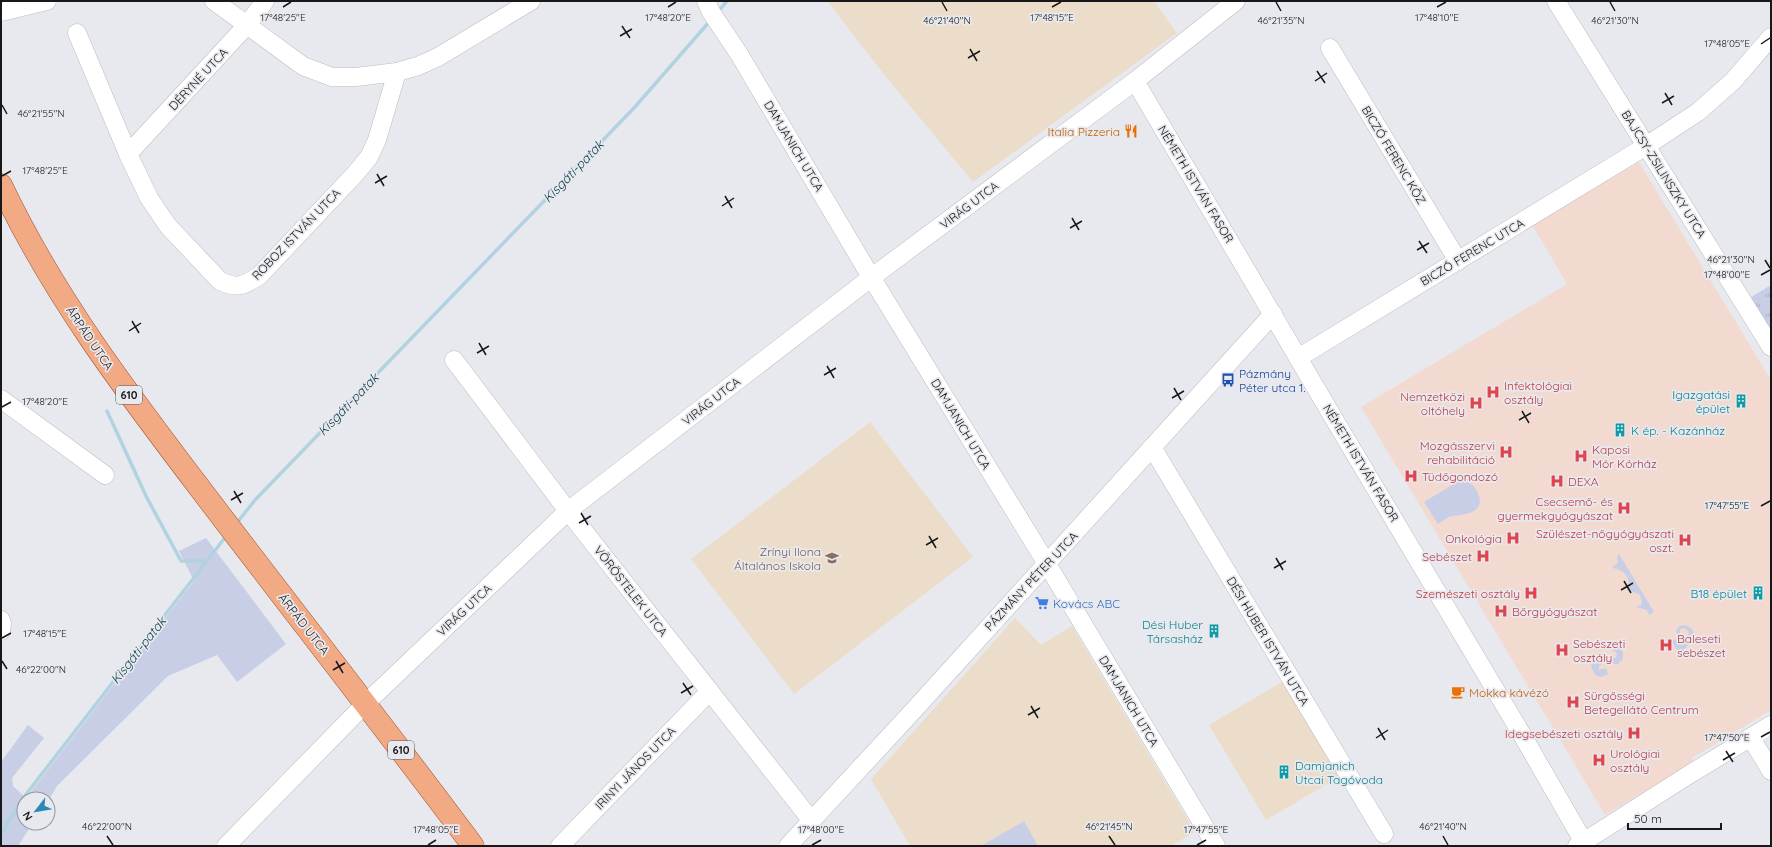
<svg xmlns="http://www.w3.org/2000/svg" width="1772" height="847" viewBox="0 0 1772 847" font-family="Quicksand,sans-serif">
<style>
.education{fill:#ecddca}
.medical{fill:#f2dad0}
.green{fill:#c7cee6}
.park{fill:url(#park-tufts)}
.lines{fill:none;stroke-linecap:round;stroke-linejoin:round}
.stream{stroke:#b1d3e0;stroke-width:3.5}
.minor-casing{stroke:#bbbdc1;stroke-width:19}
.major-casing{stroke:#a0522a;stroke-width:23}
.minor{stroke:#fff;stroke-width:18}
.major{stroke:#f2aa84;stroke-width:22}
.ticks{fill:none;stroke:#18181a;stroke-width:1.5}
.labels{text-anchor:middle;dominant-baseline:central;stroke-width:3.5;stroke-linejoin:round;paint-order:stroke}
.shield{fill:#e8e9ee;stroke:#56575a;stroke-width:1}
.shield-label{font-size:11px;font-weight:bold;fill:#18181a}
.street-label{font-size:12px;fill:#18181a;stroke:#e8e9ee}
.food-label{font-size:12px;fill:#c56008;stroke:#e8e9ee;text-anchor:end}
.transit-label{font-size:12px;fill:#164399;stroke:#e8e9ee;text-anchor:start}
.health-label{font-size:12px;fill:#be3a42;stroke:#e8e9ee;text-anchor:start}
.culture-label{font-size:12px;fill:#0d838f;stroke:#e8e9ee;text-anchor:end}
.education-label{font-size:12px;fill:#785e54;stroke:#e8e9ee;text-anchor:end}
.shop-label{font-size:12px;fill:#366cbe;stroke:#e8e9ee;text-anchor:start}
.water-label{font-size:13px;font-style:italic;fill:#0c3e4c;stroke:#e8e9ee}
.ticks-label{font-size:10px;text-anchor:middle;fill:#18181a;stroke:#e8e9ee;stroke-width:3.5;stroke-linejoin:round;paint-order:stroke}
</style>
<defs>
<pattern id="park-tufts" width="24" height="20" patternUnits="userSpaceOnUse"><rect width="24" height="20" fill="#c7cee6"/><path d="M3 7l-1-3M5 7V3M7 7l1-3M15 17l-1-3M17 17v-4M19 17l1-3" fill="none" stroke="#aab0c5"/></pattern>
</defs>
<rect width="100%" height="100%" fill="#e8e9ee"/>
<!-- education -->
<g class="education">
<path d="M827 1H1154L1177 33 973 182 886 77Z"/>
<path d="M870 422 973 557 794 694 691 559Z"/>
<path d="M1015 618 1041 645 1072 626 1195 832 1171 846H910L871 779Z"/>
<path d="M1287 679 1344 774 1266 820 1209 725Z"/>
</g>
<!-- medical -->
<path class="medical" d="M1637 159 1771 380V710L1692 758 1694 762 1685 767 1605 815 1361 407 1567 284 1531 223Z"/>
<!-- green -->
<g class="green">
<path d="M1459 481C1462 481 1464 480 1466 481 1474 483 1484 499 1478 507 1472 516 1458 514 1449 517 1445 519 1441 522 1438 524L1424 502Z"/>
<path d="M206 538 286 644 237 682 217 655 168 676 57 786 48 801V799H24V823H33L18 846H1V762L28 725 44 738 12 778 13 786 26 798 194 581 179 551Z"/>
<path d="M1619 554 1654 612 1649 615 1647 610 1636 607 1641 605 1642 601 1640 595 1625 588 1629 585C1629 575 1623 570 1613 568V566L1616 565 1618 562 1617 556Z"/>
<path d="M1684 625C1703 630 1689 647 1679 653L1671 641C1677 638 1681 642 1686 640L1689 632 1685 628 1680 629V633L1686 635 1682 638 1679 637 1676 632 1678 627Z"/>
<path d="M1615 647 1620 648 1623 652V659L1618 664C1610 664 1605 660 1599 666V670L1606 668 1608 674 1601 677 1595 675 1591 667 1593 661 1600 656 1616 658 1617 653 1612 650Z"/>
<path d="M1024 821 1038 846H981Z"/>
</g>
<!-- park -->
<path class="park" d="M1771 285V347L1743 302Z"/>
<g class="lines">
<!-- stream -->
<g class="stream">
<path d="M718 12 727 1"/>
<path d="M107 411 146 496 181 561H206"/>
<path d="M236 524 255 500 634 108 710 21"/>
<path d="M1 834 24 797 227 535"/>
</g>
<!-- minor casing -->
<g class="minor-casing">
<g id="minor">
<path d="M214 1 303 66 332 77H356L397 72 418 66 438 57 531 1"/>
<path d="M706 1 711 12 739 54 865 267 1047 564 1216 846"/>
<path d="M1556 1 1771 347"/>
<path d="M1 12 47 1"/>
<path d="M77 33 128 154 149 198 168 226 220 281C237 289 243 286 259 276L356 173 369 157 377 140 397 72"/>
<path d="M1330 48 1458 261"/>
<path d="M1135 81 1340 429 1521 733 1586 846"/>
<path d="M128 154 247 25 265 1"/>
<path d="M1298 358 1646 146 1698 112 1733 81 1771 37"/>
<path d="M454 360 568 511 811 820"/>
<path d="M1 399 105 475"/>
<path d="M1152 447 1384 834"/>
<path d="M1 620 2 623 1 631"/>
<path d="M1751 738 1771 771"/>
<path d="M226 846 365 704 568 511 872 277 1135 81 1236 1"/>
<path d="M560 846 710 691"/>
<path d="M788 846 913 711 1273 314"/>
<path d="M1577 846 1690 774 1771 725"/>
</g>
</g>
<!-- major casing -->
<g class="major-casing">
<path id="major" d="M1 185C55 299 129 395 205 495 294 612 385 728 473 846"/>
</g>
<!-- minor -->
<use href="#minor" class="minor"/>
<!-- major -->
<use href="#major" class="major"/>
</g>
<!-- ticks -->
<path class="ticks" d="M942 2 947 11M1276 2 1281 11M1610 2 1615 11M283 7 291 2M668 7 676 2M1052 7 1061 2M1437 7 1446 2M622 26 630 38M620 36 632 29M1761 44 1770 38M970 49 977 61M968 58 980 51M1317 71 1325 83M1315 81 1327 73M1665 93 1672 105M1662 103 1674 96M2 105 7 114M377 174 384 186M2 176 11 171M375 183 387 176M725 196 732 208M722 206 734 198M1072 218 1079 230M1070 228 1082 221M1419 241 1427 253M1417 250 1429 243M1765 260 1770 268M1761 275 1770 270M132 321 139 333M129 331 141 323M479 343 486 355M477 353 489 346M827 366 834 378M824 375 836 368M1174 388 1181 400M1172 398 1184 391M2 407 11 402M1522 411 1529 423M1519 420 1531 413M234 491 241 503M231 500 243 493M1761 506 1770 501M581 513 588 525M579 523 591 516M929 536 936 548M926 545 938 538M1276 558 1283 570M1274 568 1286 561M1624 581 1631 593M1621 590 1633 583M2 638 11 633M2 661 7 669M336 661 343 673M333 670 345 663M683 683 691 695M681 693 693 686M1031 706 1038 718M1028 715 1040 708M1378 728 1385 740M1761 737 1770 732M1376 738 1388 730M1726 751 1733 762M1723 760 1735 753M107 836 113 845M1109 836 1115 845M1443 836 1448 845M428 845 436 840M812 845 821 840M1197 845 1206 840"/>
<!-- icons -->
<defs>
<g id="restaurant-bare" transform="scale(1.08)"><path d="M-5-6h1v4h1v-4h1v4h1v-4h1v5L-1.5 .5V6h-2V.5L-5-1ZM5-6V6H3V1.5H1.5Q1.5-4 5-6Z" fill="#e8710a" stroke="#e8e9ee" stroke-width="2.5" paint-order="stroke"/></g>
<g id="bus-bare" transform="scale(1.08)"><path d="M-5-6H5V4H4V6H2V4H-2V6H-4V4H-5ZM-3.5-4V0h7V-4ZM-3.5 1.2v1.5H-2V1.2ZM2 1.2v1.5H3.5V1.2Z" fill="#1a4fb4" stroke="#e8e9ee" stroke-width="2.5" paint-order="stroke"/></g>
<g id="hospital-bare" transform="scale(1.08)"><path d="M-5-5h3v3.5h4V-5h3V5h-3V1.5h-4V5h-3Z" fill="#e0444e" stroke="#e8e9ee" stroke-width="2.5" paint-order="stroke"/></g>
<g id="building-bare" transform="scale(1.08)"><path d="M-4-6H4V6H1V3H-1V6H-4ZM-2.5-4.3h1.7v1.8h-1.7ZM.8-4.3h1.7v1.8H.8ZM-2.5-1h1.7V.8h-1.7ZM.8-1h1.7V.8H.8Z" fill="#0f9aa8" stroke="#e8e9ee" stroke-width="2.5" paint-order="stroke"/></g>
<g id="school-bare" transform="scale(1.08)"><path d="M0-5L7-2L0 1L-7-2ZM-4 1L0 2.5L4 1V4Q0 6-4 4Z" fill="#8d6e63" stroke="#e8e9ee" stroke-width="2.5" paint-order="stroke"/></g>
<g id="supermarket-bare" transform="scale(1.08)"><path d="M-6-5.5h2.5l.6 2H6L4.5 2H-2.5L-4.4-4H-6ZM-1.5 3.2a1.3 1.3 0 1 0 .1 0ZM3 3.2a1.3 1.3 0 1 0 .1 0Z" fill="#3f7fe0" stroke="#e8e9ee" stroke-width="2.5" paint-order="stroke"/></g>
<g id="cafe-bare" transform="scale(1.08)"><path d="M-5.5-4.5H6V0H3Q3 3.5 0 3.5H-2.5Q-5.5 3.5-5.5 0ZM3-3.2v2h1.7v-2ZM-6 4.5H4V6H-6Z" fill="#e8710a" stroke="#e8e9ee" stroke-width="2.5" paint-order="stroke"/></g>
</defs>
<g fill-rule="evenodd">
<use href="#restaurant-bare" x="1131" y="131"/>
<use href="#bus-bare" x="1228" y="380"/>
<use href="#hospital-bare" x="1493" y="392"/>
<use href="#building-bare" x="1741" y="401"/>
<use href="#hospital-bare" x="1476" y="403"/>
<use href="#building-bare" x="1620" y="430"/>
<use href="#hospital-bare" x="1506" y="452"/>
<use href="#hospital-bare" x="1581" y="456"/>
<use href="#hospital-bare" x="1411" y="476"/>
<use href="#hospital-bare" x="1557" y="481"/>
<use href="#hospital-bare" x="1624" y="508"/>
<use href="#hospital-bare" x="1513" y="538"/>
<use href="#hospital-bare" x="1685" y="540"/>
<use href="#hospital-bare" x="1483" y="556"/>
<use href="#school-bare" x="832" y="558"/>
<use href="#hospital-bare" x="1531" y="593"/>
<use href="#building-bare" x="1758" y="593"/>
<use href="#supermarket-bare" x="1042" y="603"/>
<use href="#hospital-bare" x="1501" y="611"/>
<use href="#building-bare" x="1214" y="631"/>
<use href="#hospital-bare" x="1666" y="645"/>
<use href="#hospital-bare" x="1562" y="650"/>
<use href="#cafe-bare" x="1458" y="692"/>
<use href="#hospital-bare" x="1573" y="702"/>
<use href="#hospital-bare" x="1634" y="733"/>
<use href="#hospital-bare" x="1599" y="760"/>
<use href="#building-bare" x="1284" y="772"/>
</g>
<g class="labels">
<!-- shield labels -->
<g class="shield">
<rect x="116" y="386" width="26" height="18" rx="3"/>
<rect x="388" y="741" width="26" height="18" rx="3"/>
</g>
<g class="shield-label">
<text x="129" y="395">610</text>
<text x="401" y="750">610</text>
</g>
<!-- street labels -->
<g class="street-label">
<text transform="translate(198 79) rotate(-47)">DÉRYNÉ UTCA</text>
<text transform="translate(794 146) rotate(59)">DAMJANICH UTCA</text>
<text transform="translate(1394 155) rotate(59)">BICZÓ FERENC KÖZ</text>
<text transform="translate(1664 174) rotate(58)">BAJCSY-ZSILINSZKY UTCA</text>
<text transform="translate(1196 184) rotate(59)">NÉMETH ISTVÁN FASOR</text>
<text transform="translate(969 205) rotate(-37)">VIRÁG UTCA</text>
<text transform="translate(296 234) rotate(-46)">ROBOZ ISTVÁN UTCA</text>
<text transform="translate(1472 252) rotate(-31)">BICZÓ FERENC UTCA</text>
<text transform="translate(90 338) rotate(56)">ÁRPÁD UTCA</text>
<text transform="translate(711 401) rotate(-38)">VIRÁG UTCA</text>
<text transform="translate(961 424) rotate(59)">DAMJANICH UTCA</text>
<text transform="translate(1361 463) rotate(59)">NÉMETH ISTVÁN FASOR</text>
<text transform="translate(1031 581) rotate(-47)">PÁZMÁNY PÉTER UTCA</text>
<text transform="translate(631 591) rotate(52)">VÖRÖSTELEK UTCA</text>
<text transform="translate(464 610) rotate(-43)">VIRÁG UTCA</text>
<text transform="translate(304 624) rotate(52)">ÁRPÁD UTCA</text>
<text transform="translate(1268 641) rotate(59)">DÉSI HUBER ISTVÁN UTCA</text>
<text transform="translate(1129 701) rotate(59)">DAMJANICH UTCA</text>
<text transform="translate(635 768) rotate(-46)">IRINYI JÁNOS UTCA</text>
</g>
<!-- food labels -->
<g class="food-label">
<text x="1120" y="131">Italia Pizzeria</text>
<text x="1469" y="692" text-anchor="start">Mokka kávézó</text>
</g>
<!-- transit labels -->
<g class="transit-label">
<text x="1239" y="373">Pázmány<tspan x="1239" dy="14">Péter utca 1.</tspan></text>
</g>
<!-- health labels -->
<g class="health-label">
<text x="1504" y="385">Infektológiai<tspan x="1504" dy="14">osztály</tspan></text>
<text x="1465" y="396" text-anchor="end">Nemzetközi<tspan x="1465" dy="14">oltóhely</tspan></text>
<text x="1495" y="445" text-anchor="end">Mozgásszervi<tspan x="1495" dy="14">rehabilitáció</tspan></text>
<text x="1592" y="449">Kaposi<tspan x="1592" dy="14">Mór Kórház</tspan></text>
<text x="1422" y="476">Tüdőgondozó</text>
<text x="1568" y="481">DEXA</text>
<text x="1613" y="501" text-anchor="end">Csecsemő- és<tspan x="1613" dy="14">gyermekgyógyászat</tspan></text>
<text x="1674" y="533" text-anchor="end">Szülészet-nőgyógyászati<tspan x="1674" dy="14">oszt.</tspan></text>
<text x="1502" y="538" text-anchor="end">Onkológia</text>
<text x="1472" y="556" text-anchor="end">Sebészet</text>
<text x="1520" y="593" text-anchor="end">Szemészeti osztály</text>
<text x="1512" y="611">Bőrgyógyászat</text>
<text x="1677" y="638">Baleseti<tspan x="1677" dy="14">sebészet</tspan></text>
<text x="1573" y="643">Sebészeti<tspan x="1573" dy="14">osztály</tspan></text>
<text x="1584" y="695">Sürgősségi<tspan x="1584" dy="14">Betegellátó Centrum</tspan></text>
<text x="1623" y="733" text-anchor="end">Idegsebészeti osztály</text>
<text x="1610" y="753">Urológiai<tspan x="1610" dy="14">osztály</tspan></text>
</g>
<!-- culture labels -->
<g class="culture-label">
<text x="1730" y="394">Igazgatási<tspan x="1730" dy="14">épület</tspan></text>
<text x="1631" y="430" text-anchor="start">K ép. - Kazánház</text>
<text x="1747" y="593">B18 épület</text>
<text x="1203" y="624">Dési Huber<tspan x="1203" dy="14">Társasház</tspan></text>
<text x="1295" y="765" text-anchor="start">Damjanich<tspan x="1295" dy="14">Utcai Tagóvoda</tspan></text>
</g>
<!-- education labels -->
<g class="education-label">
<text x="821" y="551">Zrínyi Ilona<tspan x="821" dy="14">Általános Iskola</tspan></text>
</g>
<!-- shop labels -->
<g class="shop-label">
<text x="1053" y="603">Kovács ABC</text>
</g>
<!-- water labels -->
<g class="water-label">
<text transform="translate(573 171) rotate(-46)">Kisgáti-patak</text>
<text transform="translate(348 404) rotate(-46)">Kisgáti-patak</text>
<text transform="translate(138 650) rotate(-52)">Kisgáti-patak</text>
</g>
</g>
<g class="ticks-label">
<text x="283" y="21">17°48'25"E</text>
<text x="668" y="21">17°48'20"E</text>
<text x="1052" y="21">17°48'15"E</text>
<text x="1437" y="21">17°48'10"E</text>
<text x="1281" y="24">46°21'35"N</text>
<text x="1615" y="24">46°21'30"N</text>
<text x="947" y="24">46°21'40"N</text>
<text x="1727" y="47">17°48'05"E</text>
<text x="41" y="117">46°21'55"N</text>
<text x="45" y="174">17°48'25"E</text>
<text x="1731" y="263">46°21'30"N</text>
<text x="1727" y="278">17°48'00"E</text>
<text x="45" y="405">17°48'20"E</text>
<text x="1727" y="509">17°47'55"E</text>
<text x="45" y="637">17°48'15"E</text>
<text x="41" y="673">46°22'00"N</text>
<text x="1727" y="741">17°47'50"E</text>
<text x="107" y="830">46°22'00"N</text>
<text x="1109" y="830">46°21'45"N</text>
<text x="1443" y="830">46°21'40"N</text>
<text x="436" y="833">17°48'05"E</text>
<text x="821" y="833">17°48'00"E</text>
<text x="1206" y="833">17°47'55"E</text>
</g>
<!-- border -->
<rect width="1772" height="847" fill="none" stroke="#18181a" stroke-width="4"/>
<!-- north arrow -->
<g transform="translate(36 811) rotate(239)"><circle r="19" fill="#e8e9ee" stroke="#959599"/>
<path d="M0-3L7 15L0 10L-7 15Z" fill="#2c89b5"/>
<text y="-6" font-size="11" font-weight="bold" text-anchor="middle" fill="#18181a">N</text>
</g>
<!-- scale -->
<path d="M1628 823v6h93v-6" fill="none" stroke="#18181a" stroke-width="2"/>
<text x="1634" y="823" font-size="12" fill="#18181a" stroke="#e8e9ee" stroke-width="3" paint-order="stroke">50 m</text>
</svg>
